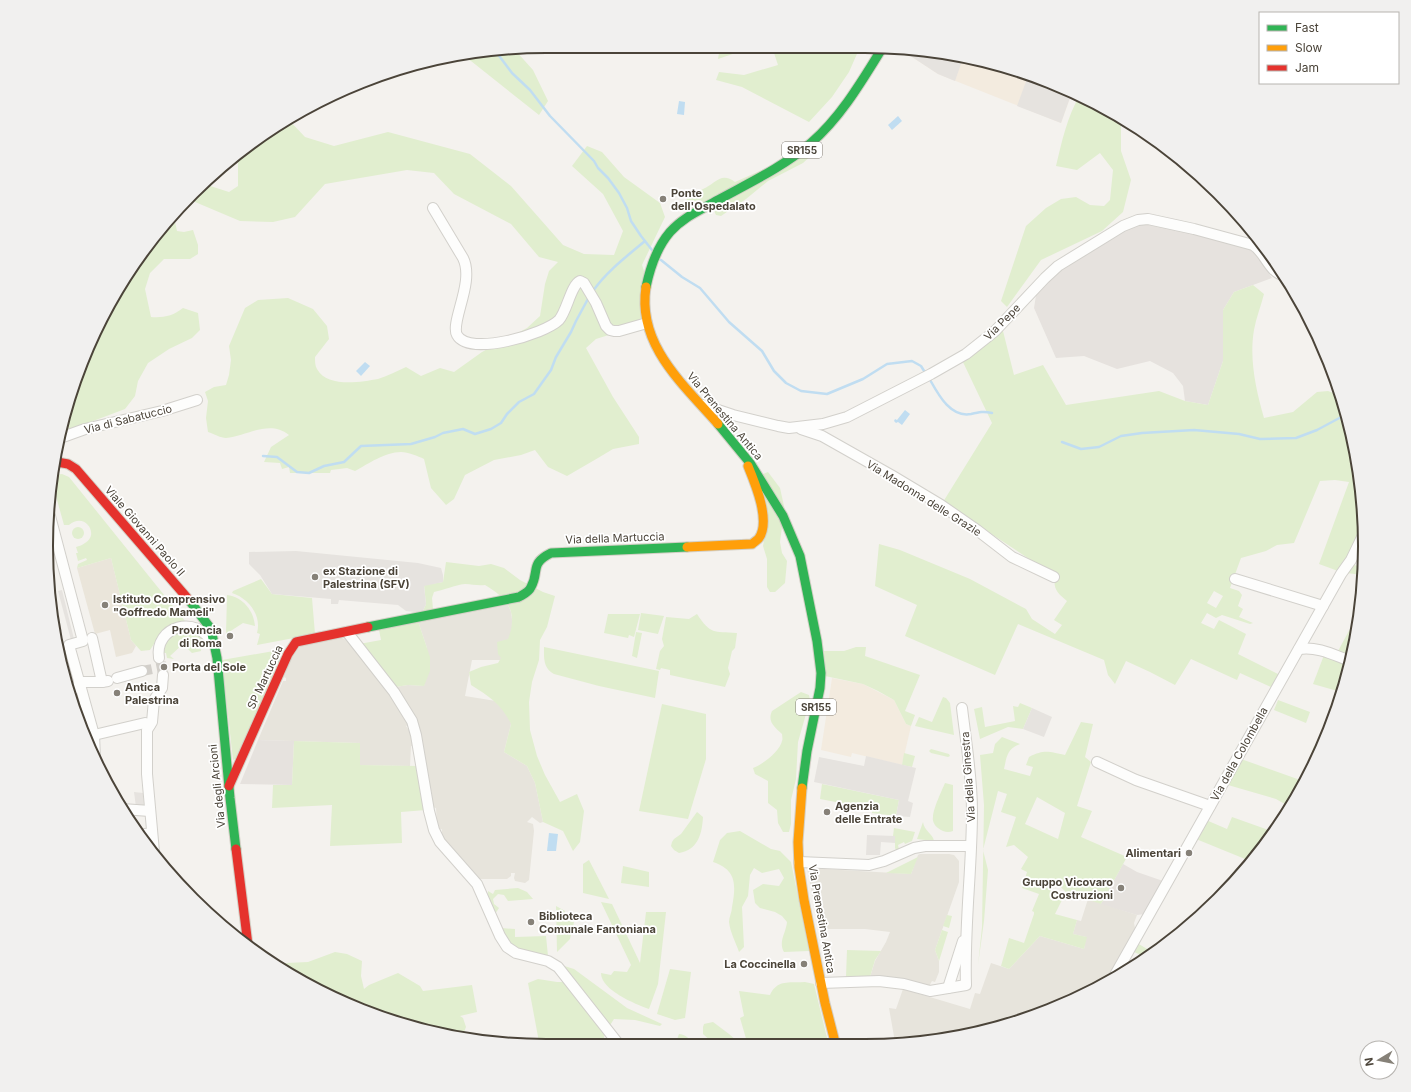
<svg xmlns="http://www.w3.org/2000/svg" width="1411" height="1092" viewBox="0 0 1411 1092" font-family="Inter,sans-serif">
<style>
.residential{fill:#e7e4dc}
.commercial{fill:#f3ebdf}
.industrial{fill:#e6e2de}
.education{fill:#eae5da}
.green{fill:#e1eecf;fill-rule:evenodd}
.parking{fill:#e6e3df}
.water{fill:#c0ddf1}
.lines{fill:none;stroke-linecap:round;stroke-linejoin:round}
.stream{stroke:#c0ddf1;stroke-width:2.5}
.street-tunnel{stroke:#d2cfca;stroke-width:10;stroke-dasharray:10 5;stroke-linecap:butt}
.street-casing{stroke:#d2d0cb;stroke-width:12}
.fast-casing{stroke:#d3cfc5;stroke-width:11}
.slow-casing{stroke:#d3cfc5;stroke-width:11}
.jam-casing{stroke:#d3cfc5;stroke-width:11}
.street{stroke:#fdfdfc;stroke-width:10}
.fast{stroke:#30b455;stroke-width:9}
.slow{stroke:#ff9f0a;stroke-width:9}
.jam{stroke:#e5322d;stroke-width:9}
.poi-dot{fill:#868178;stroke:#fff;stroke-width:1.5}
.labels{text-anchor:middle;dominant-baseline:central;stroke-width:3.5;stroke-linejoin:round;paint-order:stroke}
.shield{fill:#fff;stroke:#817c74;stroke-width:1}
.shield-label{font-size:10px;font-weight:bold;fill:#4b4439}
.poi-label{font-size:11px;font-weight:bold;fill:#4b4439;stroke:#fff;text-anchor:start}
.street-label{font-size:11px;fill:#4b4439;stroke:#fff}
.rim{fill:none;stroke:#4b4439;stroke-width:2}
</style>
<rect width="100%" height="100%" fill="#f4f2ee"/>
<!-- residential -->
<g class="residential">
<path d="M508 605 511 612 518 660H472L465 696 508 703 511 724 504 752 527 766 535 783 543 822 540 823 532 817 527 822 533 824 534 831 529 880 525 883 515 881 514 878 515 873H511V876L507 879H477L459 861 440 833 442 832V829L438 830 437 823 436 808 433 807 431 796H432V792L429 790 417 726 395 687 408 685 424 686 427 648 418 621Z"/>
<path d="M342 638 352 643 388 691 394 701 396 703V707H401L410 724 406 726 412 735 415 746H411L410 766 359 765 360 743 258 740 283 681H286V678L284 677 290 661 300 646Z"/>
<path d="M920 854H949L954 855 959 861V882L935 950 939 961V972L935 982 932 981 928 988 870 977 875 961 886 942 890 932 865 929H819L807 868 911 874 918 855Z"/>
<path d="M1088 899 1137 915 1134 923 1135 928 1107 979 1026 1019 930 1042H895L889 1008 896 1009 903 989 970 1009 975 993 980 994 991 963 1009 969 1040 936 1084 949 1086 937 1073 934 1077 920 1081 921Z"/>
</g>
<!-- commercial -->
<g class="commercial">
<path d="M904 48 995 63 1072 92 1061 123 938 74 903 51Z"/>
<path d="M832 678 863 684 894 700 906 724 911 726 902 765 852 753 851 757 821 750Z"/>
</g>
<!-- industrial -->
<g class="industrial">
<path d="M1131 224H1157L1248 246 1255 252 1272 278 1234 292 1223 310V361L1208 405 1185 401 1183 386 1173 373 1150 361 1117 369 1084 356 1056 358 1034 308 1037 289 1060 268Z"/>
<path d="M258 740 294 741 292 785 240 784Z"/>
<path d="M1123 864 1137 872 1163 881 1145 914 1137 915 1101 904Z"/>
</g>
<!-- education -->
<path class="education" d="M111 558 131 640 136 646 132 653 116 657 110 630 95 634 77 568Z"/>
<!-- green -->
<g class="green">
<path d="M720 47H753L718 59Z"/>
<path d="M772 47H860L849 72 832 97 809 122 742 87 716 80 719 72 744 75 778 65Z"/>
<path d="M515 50 533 70 548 101 539 115 471 61 462 57Z"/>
<path d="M1080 95 1086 98 1123 121 1121 122V151L1131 180 1123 212 1102 231 1041 260 1007 307 1001 301 1026 226 1046 208 1061 199 1076 197 1090 205 1104 206 1110 200 1113 170 1100 153 1077 170 1056 166C1062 141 1067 117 1080 95Z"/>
<path d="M288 119 305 137 334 146 388 132 470 154 511 186 563 245 584 254 614 255 623 231 603 194 572 166 587 146 602 152 624 177 660 203 665 217 642 265 647 280V323L596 339 586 348 613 397 639 437V444L613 449 598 458 567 476 548 467 535 450 521 455 494 460 465 475 454 499 446 505 431 488 424 459C418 456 408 452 401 452 385 452 368 464 355 471L347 468 331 470 330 473H290L289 467 282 469 280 463 264 462 271 447 289 435C269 419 248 436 226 438 221 438 214 434 208 432L206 418 208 401 205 392 214 387 226 385 229 375 231 360 229 346 245 308 258 300 288 298 313 309 327 326 329 339 315 357C315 361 315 366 317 369 327 388 361 382 378 379 387 376 397 371 406 367L421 376 440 368 454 372 482 352 527 328 540 316 545 284 549 271 558 262 539 257 511 224 454 194 434 173 407 170 325 184 295 217 273 222 240 221 188 199 192 193 204 184 229 192 238 186V157Z"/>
<path d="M816 146 815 152 803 163 768 181 746 199 721 216 716 215 714 211 716 207 691 212 686 208 687 197 691 192C695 192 700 191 703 189 715 184 721 171 735 182Z"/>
<path d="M174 217 177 231 184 232 193 230 198 245V254L190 259H164L150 273 145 289 151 317C163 318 173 316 183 308L198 313 200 330 192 338 169 349 148 363 138 381 135 396 125 409 80 426 61 430 63 417 113 296Z"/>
<path d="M1253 285 1264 294C1261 306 1256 318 1254 330 1249 359 1256 390 1264 418L1293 412 1317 392 1328 391 1339 395 1355 449 1364 541 1354 565 1363 567 1362 575 1347 573 1353 565 1343 563 1338 571 1319 564 1349 482 1335 480 1320 481 1294 543 1277 545 1266 551 1241 558 1230 588 1239 591 1242 595 1238 606 1243 609 1239 617 1253 623 1250 624 1222 615 1216 618 1207 613 1201 623 1214 629 1219 620 1246 634 1238 654 1280 675 1273 688 1240 673 1237 680 1191 659 1175 685 1150 672 1126 661 1115 684 1108 675 1104 660 1018 624 995 675 905 636 917 605 875 586 879 544 900 550 970 579 1026 609 1032 619 1055 634 1062 625 1054 620 1067 601C1057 593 1053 589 1055 576L943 502 992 423 962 360 1002 327 1014 375 1043 365 1066 405 1159 391 1185 401 1208 405 1223 361V310L1234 292ZM1214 591 1223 596 1216 608 1207 603Z"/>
<path d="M768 472 780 488 786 515 782 527 780 542 782 553 787 561 785 583 775 592H770L767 587V559L763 546 768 520 763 474Z"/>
<path d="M62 474 69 477 185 621C160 625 163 632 150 650L141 651 131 640 111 558 77 568 78 564 87 560 86 558 78 561 76 553H78L76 547C79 546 83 545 85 543 100 535 85 511 69 525H64L54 489 55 475Z"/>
<circle cx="78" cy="533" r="6"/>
<path d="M446 562 479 566 491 564 504 568 520 580 543 592 555 596 547 627 540 640 539 660 532 682 529 702 530 730 537 756 545 775 560 802 577 794 584 811 580 842 573 851 563 831 543 822 535 783 527 766 504 752 511 724C502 705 489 696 471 685L469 672 481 667 498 663 501 658 498 654 497 642 508 639C510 634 512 627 512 621 513 603 498 593 485 585 478 586 472 584 465 584 454 585 445 590 434 592L432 598 433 609 423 611 426 604 424 585 443 582Z"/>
<path d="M261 579 272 594 312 598 315 634 257 645 260 634 257 633C262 615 248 598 232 593L233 591Z"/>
<path d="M227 595C243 597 254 611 255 626L243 623 226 634Z"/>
<path d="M641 613 664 616 658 634 638 630Z"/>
<path d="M608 614H640L634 637 629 635 628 638 604 633Z"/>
<path d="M697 614C711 635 713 631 737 633L735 648 732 651 728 668 730 674 725 687 670 675V670L661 668 660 670 656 669 660 651 664 646 662 639 666 617 689 619Z"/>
<path d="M1358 614 1355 644 1351 658 1337 653Z"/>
<path d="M418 621 430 657V671L424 686 408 685 395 687 359 644 381 640 379 630Z"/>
<path d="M176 631H195L207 642 200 645 201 651 192 653 183 644 170 656 174 659 167 658 166 653H163L164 643Z"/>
<path d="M636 632 642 633 637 658 632 656Z"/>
<path d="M544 647 659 671 655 698 599 686 554 674C543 668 544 658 544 647Z"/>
<path d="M856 647H866L865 656 920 675 905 711 915 715 911 726 906 724 894 700 878 691 863 684 825 676 824 651H844Z"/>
<path d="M285 649 239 757 233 760 222 660Z"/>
<path d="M1324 655 1349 664 1341 692 1313 684Z"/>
<path d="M801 692 809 695 810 700 798 742 796 779 791 800V824L789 832H783L778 823 777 810 768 803V781L755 774 753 768C762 765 780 751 782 741 783 739 782 736 782 734 775 727 767 722 772 711Z"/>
<path d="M943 697 946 698 950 703 954 735 915 726 919 717 932 722Z"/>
<path d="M1278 700 1310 712 1306 723 1274 710Z"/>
<path d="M1020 703 1032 708 1023 729 1008 727 980 739 974 709 982 707 985 727 1015 721 1013 706 1018 707Z"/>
<path d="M662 704 706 714V759L688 819 639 811Z"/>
<path d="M1081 722 1093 724 1085 757 1091 762 1077 806 1092 811 1081 837 1127 857 1101 904 1066 892 1053 880 1049 890 1064 896 1055 914 1077 920 1073 934 1087 937 1084 949 1040 936 1009 969 1001 966 1009 938 1024 943 1034 914V912L1032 911 1039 894 1022 888 1027 872 1021 869 1028 857 1014 845 1006 847 1016 817 1001 812 1007 794 998 791 983 850 988 870 984 921 978 965 982 927 984 805 980 755 993 753 995 744 1002 737 1020 744C1007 749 1007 756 1004 769L1030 776 1033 767 1026 765 1029 757C1045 749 1049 752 1065 755ZM1037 797 1065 813 1058 839 1025 824Z"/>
<path d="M294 741 360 743V765L418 766 426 810 401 812 402 843 330 846 332 805 272 808 273 785H292Z"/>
<path d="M1314 746 1321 749 1290 807 1276 799 1228 785 1241 759 1303 781Z"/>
<path d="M931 749 949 754 950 756 948 757 931 753 929 751Z"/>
<path d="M904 753 915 756 912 767 902 765Z"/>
<path d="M945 783 953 785V831C948 833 943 832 938 828 935 826 932 821 933 817 933 809 942 790 945 783Z"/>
<path d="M822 784 899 800 896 816 872 813V809L820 799Z"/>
<path d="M697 812 703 817C702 834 698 850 679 853L674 850 671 846 672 842 674 839 681 834Z"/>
<path d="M1232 817 1274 832 1250 861 1196 839 1206 820 1227 829Z"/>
<path d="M923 822C924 831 933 834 934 841L917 839Z"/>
<path d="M894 828 915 832 912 841 905 844 904 842 898 845 899 849 896 850 895 848V836H893Z"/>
<path d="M740 831 771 849 780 851 791 862 809 951 784 952C778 942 786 933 787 922L782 916 775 912 760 908 755 903 753 890 763 884 779 886 784 878 779 869 762 873 754 868 750 875 748 896 742 907 744 947 739 952C736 943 730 932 729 922 729 917 732 912 732 907 736 885 737 870 713 862L720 840 727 833Z"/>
<path d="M918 857 911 874 886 873Z"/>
<path d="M589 860 609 899 583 893V864Z"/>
<path d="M623 866 649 872V887L621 883Z"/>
<path d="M518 888 527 892 533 899 508 901 504 895 498 894 493 899 494 904 499 908 495 914 488 898V891L493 894 495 890Z"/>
<path d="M601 902 612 904 640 963 646 912H666L658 984 649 1009C635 1004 601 990 601 973L611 975 614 971 627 972 631 965Z"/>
<path d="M556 906 565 911 564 919 574 922 570 939 557 952Z"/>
<path d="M947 915 952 916 949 928 943 926Z"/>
<path d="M501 928 515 929V937L546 936 548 956C526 953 511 951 501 928Z"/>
<path d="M942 930 948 932 939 961 935 950Z"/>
<path d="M1137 943 1154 953 1143 961 1145 957 1132 951Z"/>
<path d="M847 950 881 951 875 960 870 977H846Z"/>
<path d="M335 952 347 954 362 961 361 976 364 989 369 985 398 973 420 986 423 991 472 985 477 1012 460 1016 463 1018 466 1027 462 1037 385 1019 268 962 286 963 308 962Z"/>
<path d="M561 965 574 969 627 1008 662 1024 660 1026 635 1020 614 1019 605 1033 603 1042H539L528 983 538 979 557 982H577L573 980Z"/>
<path d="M670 969 691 972 685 1018 675 1020 657 1014Z"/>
<path d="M805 982 814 984 828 1042H747L740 1018 744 1016 739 991 770 995C777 979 790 983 805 982Z"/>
<path d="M713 1022 729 1034 738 1042H712L703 1034V1027L704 1024Z"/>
<path d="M679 1034C684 1034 689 1038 692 1042H676Z"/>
</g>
<!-- parking -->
<g class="parking">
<path d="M904 48 963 58 955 81 938 74 903 51Z"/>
<path d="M1028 76 1072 92 1061 123 1017 106Z"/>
<path d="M296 551 418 563 441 568 443 575V582L424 586 426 604 423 611 415 612 406 611 398 605 339 600 338 604H331V599L272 594 260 575 249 564V552Z"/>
<path d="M52 590 62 631 58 632 57 630Z"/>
<path d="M62 590 74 639 71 640 58 591Z"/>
<path d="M1032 708 1052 717 1044 737 1023 729Z"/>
<path d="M866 756 916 768 908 801 913 803 910 817 896 816 899 800 814 782 819 757 864 766Z"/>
<path d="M134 792 143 793 144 807H136Z"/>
<path d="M867 835 895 836V843L881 842 880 855H866Z"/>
</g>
<!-- water -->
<g class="water">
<path d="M679 101 685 102 684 115 677 114Z"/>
<path d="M898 116 902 121 892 130 888 125Z"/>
<path d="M365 362 370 366 361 376 356 371Z"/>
<path d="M905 410 910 414 902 425 898 422 896 423 894 421 895 419 897 420Z"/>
<path d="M549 833 558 834 556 851H547Z"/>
</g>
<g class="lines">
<!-- stream -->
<g class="stream">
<path d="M497 53 512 73 530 90 550 116 594 161 598 168 608 178 619 193 627 208 631 221 641 236 652 250"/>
<path d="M661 260 682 277 700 288 729 322 762 351 774 371 786 383 801 391 827 394 863 379 887 364 912 361 921 366 926 374"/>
<path d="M593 291C606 272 627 256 645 241"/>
<path d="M929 378C938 394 950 418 971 414 979 412 984 411 992 413"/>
<path d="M1062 442 1081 449 1099 447 1121 436 1142 433 1194 430 1239 434 1260 439 1296 438 1317 430 1345 415"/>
<path d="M263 456 277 457 297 472 309 473 324 466 344 462 361 446 411 444 435 437 443 433 463 429 475 434 491 429 501 423 507 414 519 402 534 394 551 370 556 357 571 332 576 321 589 297"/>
</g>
<!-- street-tunnel -->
<path class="street-tunnel" d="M142 671 167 666"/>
<!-- street casing -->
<g class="street-casing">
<g id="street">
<path d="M433 208 463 258C475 282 450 322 457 335 469 357 545 334 559 320 567 311 571 285 580 281L584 283 596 303 606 326 610 330 614 331H619L647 323"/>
<path d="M703 405 733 415 778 426 789 428 823 424 847 417 931 374 966 354 995 331 1045 278 1058 266 1123 226 1138 220 1148 219 1194 229 1253 245C1266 253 1268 272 1285 276"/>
<path d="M801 429 822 436 891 475 941 505 977 530 1012 557 1054 577"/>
<path d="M60 438 85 429 162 411 197 400"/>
<path d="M50 516 83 641 69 645 94 735 95 758"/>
<path d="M1235 579 1323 606"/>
<path d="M347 632 394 692 412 721 416 735 429 811 434 830 440 842 477 884 500 936 507 947 516 953 548 961 558 967 617 1042"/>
<path d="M92 638 102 682"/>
<path d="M1299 649C1317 646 1334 655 1350 661"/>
<path d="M159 658C154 626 197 614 212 643"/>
<path d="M117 678 142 671"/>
<path d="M79 682H102L108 681"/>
<path d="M70 690 80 687"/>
<path d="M94 735 145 723 150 725"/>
<path d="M1097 762 1136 780 1210 806"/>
<path d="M122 809 150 811"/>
<path d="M139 835 152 833"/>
<path d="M154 852 147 774V730L152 722 154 700 162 688 163 675"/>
<path d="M799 862 869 865 884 861 914 848 925 846H971"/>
<path d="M1115 975 1341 574 1351 560 1364 533"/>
<path d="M821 983 879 981 904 984 930 991 966 985C964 927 972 869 972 811 972 777 966 742 962 708"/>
<path d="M948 988 963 941"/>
</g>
</g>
<!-- fast casing -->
<g class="fast-casing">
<g id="fast">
<path d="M646 287C650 268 658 246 670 232 683 217 701 210 718 200 749 183 783 167 811 143 841 117 862 81 883 47"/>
<path d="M718 424 750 463 783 516 800 556 817 641 821 673 820 688 807 751 802 788"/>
<path d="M189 600 211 629 217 658 230 798 236 849"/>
<path d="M368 627 519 597C524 594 529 592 531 587 540 571 529 564 551 553L687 547"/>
</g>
</g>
<!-- slow casing -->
<g class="slow-casing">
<g id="slow">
<path d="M646 287C637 345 683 384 718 424"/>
<path d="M687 547 752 544C754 542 758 540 759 538 771 521 755 483 748 466"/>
<path d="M802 788 798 842 799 867 804 900 825 1003 835 1042"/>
</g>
</g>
<!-- jam casing -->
<g class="jam-casing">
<g id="jam">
<path d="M57 462 68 464 76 469 189 600"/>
<path d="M229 786 288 654 296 642 368 627"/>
<path d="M236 849 248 945"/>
</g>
</g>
<!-- street -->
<use href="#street" class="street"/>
<!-- fast -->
<use href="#fast" class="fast"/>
<!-- slow -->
<use href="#slow" class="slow"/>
<!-- jam -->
<use href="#jam" class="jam"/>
</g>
<!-- markers -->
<g class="poi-dot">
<circle cx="663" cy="199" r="4"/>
<circle cx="315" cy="577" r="4"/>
<circle cx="105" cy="605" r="4"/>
<circle cx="230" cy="636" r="4"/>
<circle cx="164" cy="667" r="4"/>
<circle cx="117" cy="693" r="4"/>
<circle cx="827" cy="812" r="4"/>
<circle cx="1189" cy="853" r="4"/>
<circle cx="1121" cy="888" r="4"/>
<circle cx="531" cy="922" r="4"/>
<circle cx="804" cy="964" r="4"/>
</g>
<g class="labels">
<!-- shield labels -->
<g class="shield">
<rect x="782" y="142" width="40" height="16" rx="3"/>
<rect x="796" y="699" width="40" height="16" rx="3"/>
</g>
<g class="shield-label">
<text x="802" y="150">SR155</text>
<text x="816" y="707">SR155</text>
</g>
<!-- poi labels -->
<g class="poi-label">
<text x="671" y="193">Ponte<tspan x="671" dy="13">dell'Ospedalato</tspan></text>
<text x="323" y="571">ex Stazione di<tspan x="323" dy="13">Palestrina (SFV)</tspan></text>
<text x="113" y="599">Istituto Comprensivo<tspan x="113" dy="13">"Goffredo Mameli"</tspan></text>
<text x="222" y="630" text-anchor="end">Provincia<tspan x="222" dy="13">di Roma</tspan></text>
<text x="172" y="667">Porta del Sole</text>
<text x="125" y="687">Antica<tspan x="125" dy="13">Palestrina</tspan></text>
<text x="835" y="806">Agenzia<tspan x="835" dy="13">delle Entrate</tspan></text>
<text x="1181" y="853" text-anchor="end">Alimentari</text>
<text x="1113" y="882" text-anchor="end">Gruppo Vicovaro<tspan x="1113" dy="13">Costruzioni</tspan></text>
<text x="539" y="916">Biblioteca<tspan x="539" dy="13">Comunale Fantoniana</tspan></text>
<text x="796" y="964" text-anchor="end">La Coccinella</text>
</g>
<!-- street labels -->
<g class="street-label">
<text transform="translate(1002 322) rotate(-45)">Via Pepe</text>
<text transform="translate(725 416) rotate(50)">Via Prenestina Antica</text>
<text transform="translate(128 419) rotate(-14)">Via di Sabatuccio</text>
<text transform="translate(924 498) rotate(32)">Via Madonna delle Grazie</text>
<text transform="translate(145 531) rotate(49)">Viale Giovanni Paolo II</text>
<text transform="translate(615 538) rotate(-2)">Via della Martuccia</text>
<text transform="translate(265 677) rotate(-65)">SP Martuccia</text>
<text transform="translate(1239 754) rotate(-61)">Via della Colombella</text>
<text transform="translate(968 777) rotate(-94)">Via della Ginestra</text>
<text transform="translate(217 786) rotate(-96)">Via degli Arcioni</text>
<text transform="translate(822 919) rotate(80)">Via Prenestina Antica</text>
</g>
</g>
<!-- crop -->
<path d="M0 0H1411V1092H0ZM546 53H865A493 493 0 0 1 1358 546V546A493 493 0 0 1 865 1039H546A493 493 0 0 1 53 546V546A493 493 0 0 1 546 53Z" fill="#f1f0ef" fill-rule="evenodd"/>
<path class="rim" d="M546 53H865A493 493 0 0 1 1358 546V546A493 493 0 0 1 865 1039H546A493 493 0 0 1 53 546V546A493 493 0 0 1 546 53Z"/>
<!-- legend -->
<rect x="1259" y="12" width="140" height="72" fill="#ffffff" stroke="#b7b4b0"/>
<rect x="1267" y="25" width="20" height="6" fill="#30b455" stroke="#b7b4b0"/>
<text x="1295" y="32" font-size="12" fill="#4b4439">Fast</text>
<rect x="1267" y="45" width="20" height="6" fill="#ff9f0a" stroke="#b7b4b0"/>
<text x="1295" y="52" font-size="12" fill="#4b4439">Slow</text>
<rect x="1267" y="65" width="20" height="6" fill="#e5322d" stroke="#b7b4b0"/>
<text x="1295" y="72" font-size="12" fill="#4b4439">Jam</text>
<!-- north arrow -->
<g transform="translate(1379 1060) rotate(260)"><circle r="19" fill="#ffffff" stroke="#b7b4b0"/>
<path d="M0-3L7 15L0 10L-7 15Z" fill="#868178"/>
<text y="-6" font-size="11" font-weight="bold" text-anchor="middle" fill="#4b4439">N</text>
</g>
</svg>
